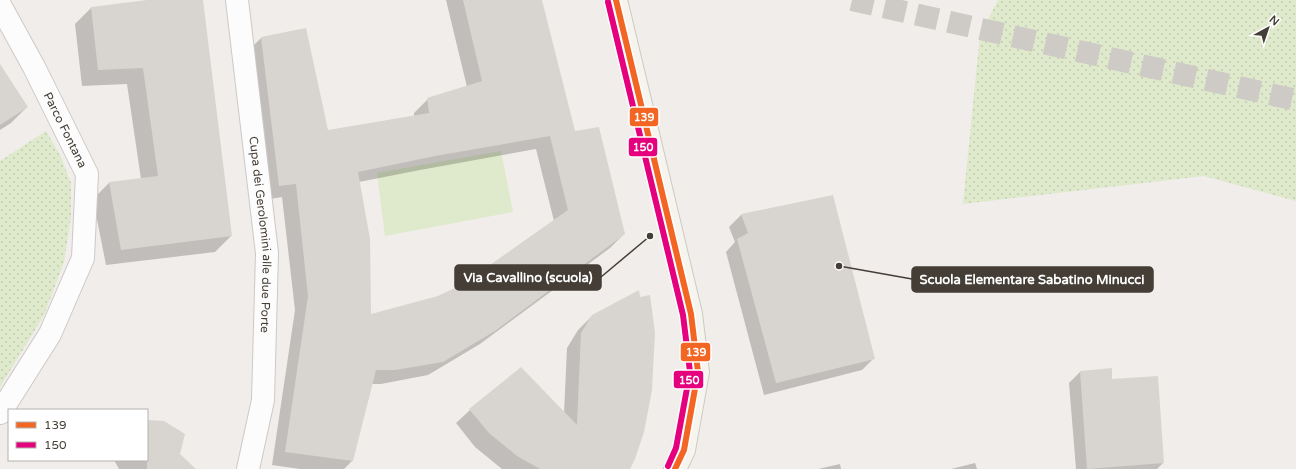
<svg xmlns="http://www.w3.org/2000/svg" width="1296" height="469" viewBox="0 0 1296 469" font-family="'Varela Round',sans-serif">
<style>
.grass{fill:url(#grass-dots)}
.pitch{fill:#dfe9cb}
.shadow{fill:#0003;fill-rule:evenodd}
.building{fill:#d8d5d1;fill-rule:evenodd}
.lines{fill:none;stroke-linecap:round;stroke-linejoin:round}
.motorway-tunnel{stroke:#cecac6;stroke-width:22;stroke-dasharray:22 11;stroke-linecap:butt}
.minor-casing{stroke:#ccc9c6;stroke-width:24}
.secondary-casing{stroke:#cecac1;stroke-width:24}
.minor{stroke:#fdfcfc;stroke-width:22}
.secondary{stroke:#f6f4ef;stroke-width:22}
.bus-1-casing{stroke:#fff;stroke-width:9}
.bus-2-casing{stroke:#fff;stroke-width:9}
.bus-1{stroke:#f26522;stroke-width:6}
.bus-2{stroke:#e5007d;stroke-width:6}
.labels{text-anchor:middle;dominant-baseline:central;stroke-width:3;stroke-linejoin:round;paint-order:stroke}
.street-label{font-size:12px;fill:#453e36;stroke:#fff}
.leader{fill:none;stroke:#453e36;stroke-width:1.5}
.callout-dot{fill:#453e36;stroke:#fff;stroke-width:1.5}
.callout{fill:#453e36;stroke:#453e36;stroke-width:1.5}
.callout-label{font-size:13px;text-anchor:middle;font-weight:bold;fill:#fff}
.line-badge{stroke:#fff;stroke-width:1.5}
.badge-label{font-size:11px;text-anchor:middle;font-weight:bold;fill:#fff}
</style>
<defs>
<pattern id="grass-dots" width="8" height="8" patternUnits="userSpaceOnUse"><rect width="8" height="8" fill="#dfe9cb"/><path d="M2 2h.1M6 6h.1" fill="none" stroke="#c1c9af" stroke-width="1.8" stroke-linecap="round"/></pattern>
</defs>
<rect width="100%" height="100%" fill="#f0edea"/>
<!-- grass -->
<g class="grass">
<path d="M998 0H1296V201L1204 176 963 204 980 35Z"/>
<path d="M46 131 60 155 71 183V217L64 262 44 315 0 387V161Z"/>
</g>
<!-- pitch -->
<path class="pitch" d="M501 151 513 212 385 236 377 173Z"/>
<!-- shadow -->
<g class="shadow">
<path d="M154 0H202L231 236 215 252 106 265 93 199 109 183 141 179 127 84 82 86 75 24 91 8Z"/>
<path d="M446 0H541L575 133 624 234 610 248 480 344 428 375 381 384H372L352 461 344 469H300L272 465 295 310 282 197 265 200 248 51 261 38 327 131 414 116V113L428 99 467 87ZM536 149 554 221 464 285 438 297 370 315 359 182 420 170Z"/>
<path d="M0 66 27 107 11 123 0 130Z"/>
<path d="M832 196 874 358 862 370 764 395 726 252 735 242 729 227 741 215Z"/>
<path d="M592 316 629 469H502L475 447 456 423 470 410 564 413 567 348 578 330Z"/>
<path d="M1080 372 1111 380 1163 463 1157 469H1076L1069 383Z"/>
<path d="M147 422 194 469H119L114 460H147Z"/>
<path d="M975 463 977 469H951Z"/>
<path d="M840 464 841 469H818Z"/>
</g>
<!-- building -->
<g class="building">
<path d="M147 0H203L232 236 121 250 109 182 158 176 143 68 98 70 91 7Z"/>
<path d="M463 0H542L575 131 599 127 625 234 495 331 443 362 395 370H376L353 461 285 452 308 296 296 184 279 186 261 37 306 28 328 130 429 113 427 98 482 81ZM550 136 568 210 463 284 438 296 371 314 370 239 358 172 435 156Z"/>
<path d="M0 64 28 107 0 125Z"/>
<path d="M833 195 875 359 776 383 737 239 748 233 741 214Z"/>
<path d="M639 290 640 297 650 295 655 333 652 390 644 432 635 459 630 469H540L517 456 489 433 469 409 521 367 577 425 581 333 592 315Z"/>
<path d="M1112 368V379L1158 376 1164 463 1087 469 1080 371Z"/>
<path d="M147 420 164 421 185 434 180 454 196 469H147Z"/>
</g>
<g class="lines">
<!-- motorway-tunnel -->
<path class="motorway-tunnel" d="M852 0 1296 100"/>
<!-- minor casing -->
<g class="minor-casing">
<g id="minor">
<path id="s1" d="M237 0 267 253 263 400 248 469"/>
<path id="s2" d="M0 5 34 67 87 174 83 258 50 334 0 413"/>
</g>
</g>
<!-- secondary casing -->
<g class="secondary-casing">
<path id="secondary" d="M616 0 691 314 698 372 684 450 675 469"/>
</g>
<!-- minor -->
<use href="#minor" class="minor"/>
<!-- secondary -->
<use href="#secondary" class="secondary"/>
<!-- bus-1 casing -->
<g class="bus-1-casing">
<path id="bus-1" d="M616 0 691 314 698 372 684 450 675 469"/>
</g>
<!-- bus-2 casing -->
<g class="bus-2-casing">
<path id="bus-2" d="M608 2 683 315 690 372 676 448 668 466"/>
</g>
<!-- bus-1 -->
<use href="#bus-1" class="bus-1"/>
<!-- bus-2 -->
<use href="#bus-2" class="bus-2"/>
</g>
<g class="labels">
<!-- street labels -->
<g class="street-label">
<text stroke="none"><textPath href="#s2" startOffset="141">Parco Fontana</textPath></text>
<text stroke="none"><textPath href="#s1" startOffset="236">Cupa dei Gerolomini alle due Porte</textPath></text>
</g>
</g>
<!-- callouts -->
<path class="leader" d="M650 236L601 277M839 266L912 279"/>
<g class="callout-dot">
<circle cx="650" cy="236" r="4"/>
<circle cx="839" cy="266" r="4"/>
</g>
<g class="callout">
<rect x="455" y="265" width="146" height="25" rx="4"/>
<rect x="912" y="267" width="241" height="25" rx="4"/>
</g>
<g class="callout-label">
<text x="528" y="282">Via Cavallino (scuola)</text>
<text x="1032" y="284">Scuola Elementare Sabatino Minucci</text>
</g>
<g class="line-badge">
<rect x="629" y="107" width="30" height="20" rx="4" fill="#f26522"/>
<rect x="628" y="137" width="30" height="20" rx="4" fill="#e5007d"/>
<rect x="680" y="342" width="31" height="20" rx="4" fill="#f26522"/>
<rect x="673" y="370" width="31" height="19" rx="4" fill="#e5007d"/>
</g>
<g class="badge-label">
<text x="644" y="121">139</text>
<text x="643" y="151">150</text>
<text x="696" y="356">139</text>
<text x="689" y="384">150</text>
</g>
<!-- legend -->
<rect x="8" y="409" width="140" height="52" fill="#ffffff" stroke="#b5b2af"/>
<rect x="16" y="422" width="20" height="6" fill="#f26522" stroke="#b5b2af"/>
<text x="44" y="429" font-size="12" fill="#453e36">139</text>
<rect x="16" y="442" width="20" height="6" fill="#e5007d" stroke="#b5b2af"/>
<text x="44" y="449" font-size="12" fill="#453e36">150</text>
<!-- north arrow -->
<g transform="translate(1268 28) rotate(40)" stroke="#ffffff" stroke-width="3" paint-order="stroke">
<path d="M0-3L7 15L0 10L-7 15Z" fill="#453e36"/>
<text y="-6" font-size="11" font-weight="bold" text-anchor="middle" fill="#453e36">N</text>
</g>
</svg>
